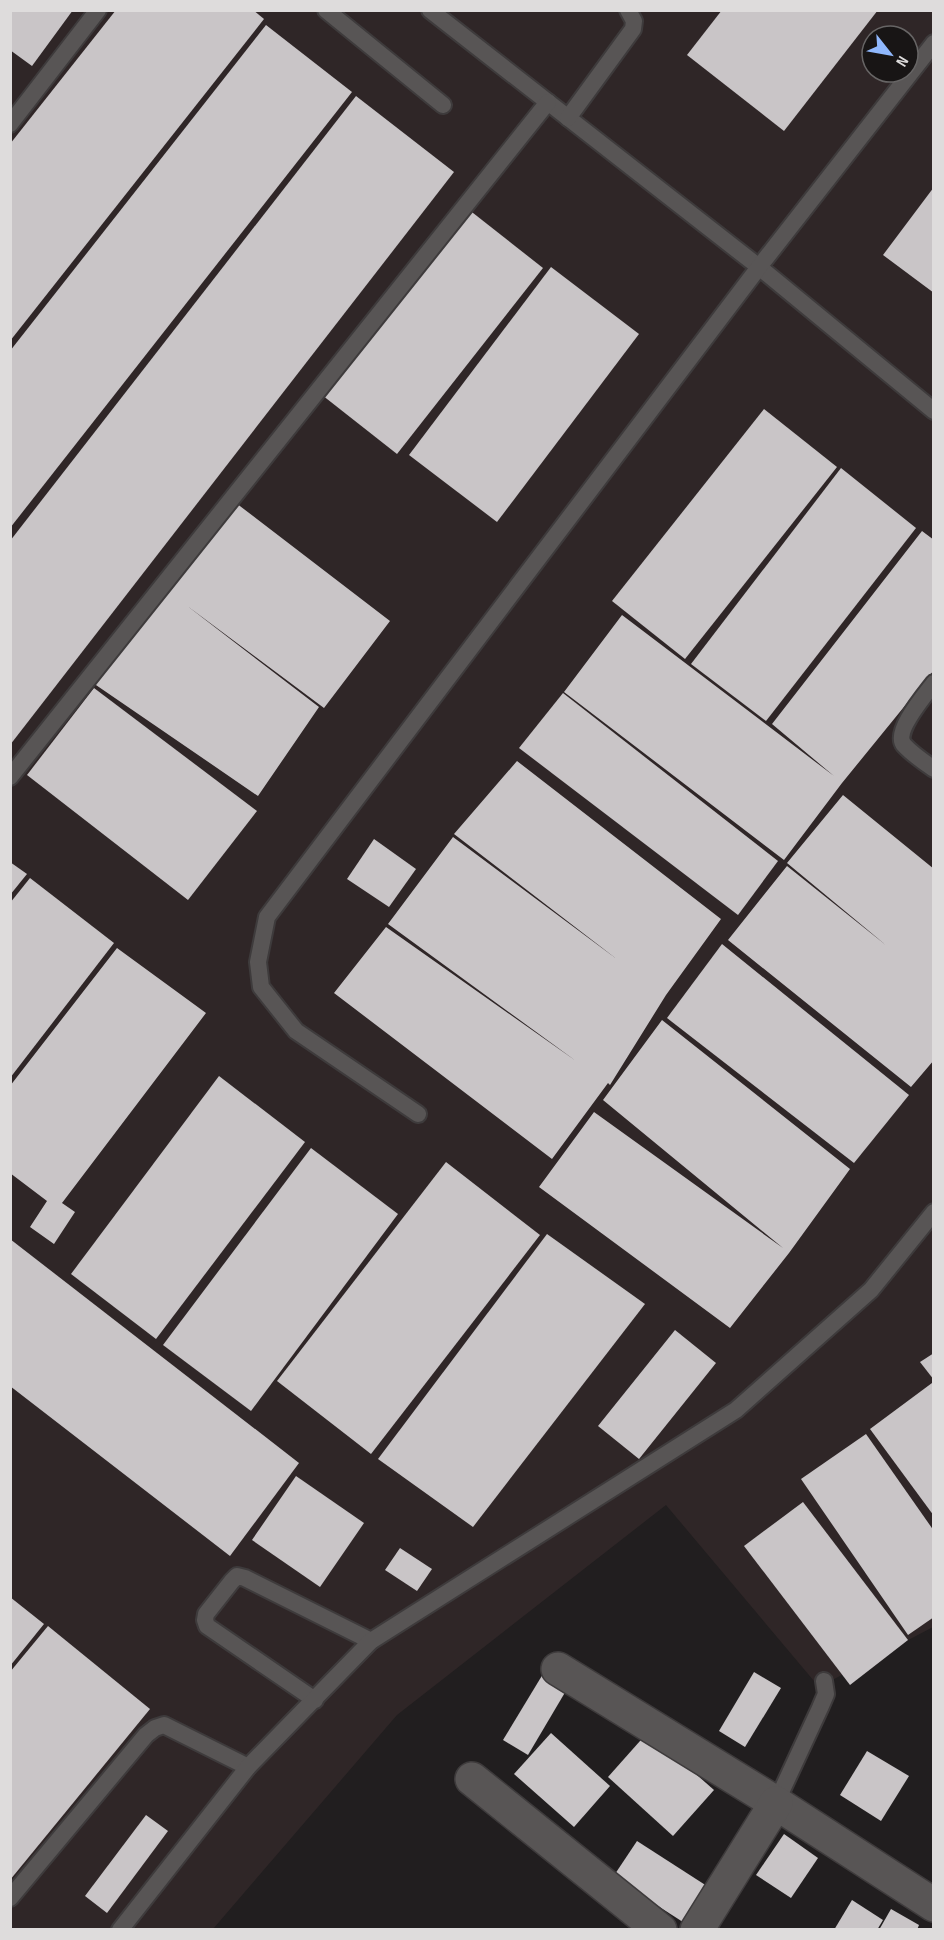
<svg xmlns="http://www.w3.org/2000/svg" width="944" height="1940" viewBox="0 0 944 1940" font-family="'Sofia Sans Condensed',sans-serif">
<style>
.built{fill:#2f2627;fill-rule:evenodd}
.building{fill:#c9c5c7}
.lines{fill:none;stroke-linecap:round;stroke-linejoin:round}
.service-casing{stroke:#3e3b3c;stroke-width:20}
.minor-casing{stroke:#3e3b3c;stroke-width:36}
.service{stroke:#585555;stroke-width:16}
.minor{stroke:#585555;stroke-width:33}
</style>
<rect width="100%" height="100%" fill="#211e1f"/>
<!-- built -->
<path class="built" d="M11 11H933V1627L819 1687 666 1505 397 1715 213 1929 11 1930ZM872 36H908V72H872Z"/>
<!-- building -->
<g class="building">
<path d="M10 10H73L32 66 10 50Z"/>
<path d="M116 10H253L264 19 10 341V144Z"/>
<path d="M722 10H878L784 131 687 55Z"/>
<path d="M266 25 352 92 10 528V351Z"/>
<path d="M356 96 454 172 10 745V541Z"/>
<path d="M934 187V293L883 255Z"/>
<path d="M468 209 543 268 397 454 322 395Z"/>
<path d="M551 267 639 334 497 522 409 455Z"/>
<path d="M764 409 837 467 685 659 612 601Z"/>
<path d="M841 468 916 528 766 721 691 664Z"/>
<path d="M236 503 390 621 324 708 186 605 319 707 258 796 93 683 164 588 169 591Z"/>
<path d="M922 531 934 540V670L842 783 784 860 564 692 622 615 834 776 772 724Z"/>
<path d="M94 688 257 811 188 900 27 775Z"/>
<path d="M563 693 778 861 738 915 519 748Z"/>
<path d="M517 761 721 919 666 995 610 1085 608 1083 552 1159 334 993 386 927 576 1061 388 924 453 837 618 960 454 834Z"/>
<path d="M843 795 934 869V1060L911 1087 728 940 787 866 887 946 787 863Z"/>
<path d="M374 839 416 869 389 907 347 879Z"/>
<path d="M10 862 27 874 10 895Z"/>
<path d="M30 878 114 943 10 1078V903Z"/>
<path d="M722 944 909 1095 854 1163 667 1018Z"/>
<path d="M117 948 206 1013 62 1203 75 1212 54 1244 30 1227 47 1201 10 1173V1086Z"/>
<path d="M662 1020 850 1169 789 1253 730 1328 539 1187 594 1112 783 1248 603 1100Z"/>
<path d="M219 1076 305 1142 156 1339 71 1274Z"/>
<path d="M311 1148 398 1214 251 1411 163 1345Z"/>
<path d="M446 1162 540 1235 371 1454 277 1381Z"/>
<path d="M547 1234 645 1304 473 1527 378 1459Z"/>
<path d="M10 1239 299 1463 230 1556 10 1386Z"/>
<path d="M675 1330 716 1363 639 1459 598 1426Z"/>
<path d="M934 1353V1380L920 1362Z"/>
<path d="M932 1383 934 1386V1516L870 1429Z"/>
<path d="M866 1434 934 1531V1617L908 1635 801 1479Z"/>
<path d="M296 1476 364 1523 320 1587 252 1540Z"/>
<path d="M803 1502 908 1640 850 1685 744 1546Z"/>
<path d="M400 1548 432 1569 417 1591 385 1570Z"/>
<path d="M10 1597 44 1624 10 1666Z"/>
<path d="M48 1626 150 1709 10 1880V1672Z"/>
<path d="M546 1669 570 1684 528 1755 503 1740Z"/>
<path d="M754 1672 781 1688 745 1747 719 1731Z"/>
<path d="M648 1732 714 1790 673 1836 608 1777Z"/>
<path d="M551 1733 610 1786 574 1827 514 1774Z"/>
<path d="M867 1751 909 1776 881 1821 840 1795Z"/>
<path d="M146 1815 168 1831 107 1913 85 1896Z"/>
<path d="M784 1834 818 1858 791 1898 756 1875Z"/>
<path d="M637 1841 710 1888 686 1924 613 1877Z"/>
<path d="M852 1900 883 1920 877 1930H834Z"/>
<path d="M891 1909 919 1925 917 1930H879Z"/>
</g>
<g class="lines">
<!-- service casing -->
<g class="service-casing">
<g id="service">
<path d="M326 10 443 105"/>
<path d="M430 10 759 267 934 411"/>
<path d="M568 118 633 29 634 21 628 10"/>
<path d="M10 124 98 10"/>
<path d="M934 683C925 695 893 732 904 745 912 754 924 762 934 769"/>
<path d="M10 777 548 102"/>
<path d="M418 1114 296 1031 261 987 258 962 267 917 759 267 934 43"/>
<path d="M315 1700 207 1626 205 1620 206 1614 232 1581 237 1576 245 1578 371 1641"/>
<path d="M776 1803 820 1708 826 1694 824 1681"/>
<path d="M10 1898 146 1735 155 1728 164 1725 248 1767"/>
<path d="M120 1930 248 1767 371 1641 736 1410 871 1290 934 1212"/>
</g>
</g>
<!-- minor casing -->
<g class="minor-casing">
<g id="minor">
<path d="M558 1669 776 1803 934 1905"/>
<path d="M472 1779 660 1930"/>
<path d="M697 1930 776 1803"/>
</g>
</g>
<!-- service -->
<use href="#service" class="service"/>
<!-- minor -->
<use href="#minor" class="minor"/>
</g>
<!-- border -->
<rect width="944" height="1940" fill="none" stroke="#dedcdc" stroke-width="24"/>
<!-- north arrow -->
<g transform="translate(890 54) rotate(121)"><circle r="28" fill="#181515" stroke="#676565" stroke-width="1.5"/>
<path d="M0-4.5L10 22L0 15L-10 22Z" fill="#90b8fd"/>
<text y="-9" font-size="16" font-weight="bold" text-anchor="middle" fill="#dedcdc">N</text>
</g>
</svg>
